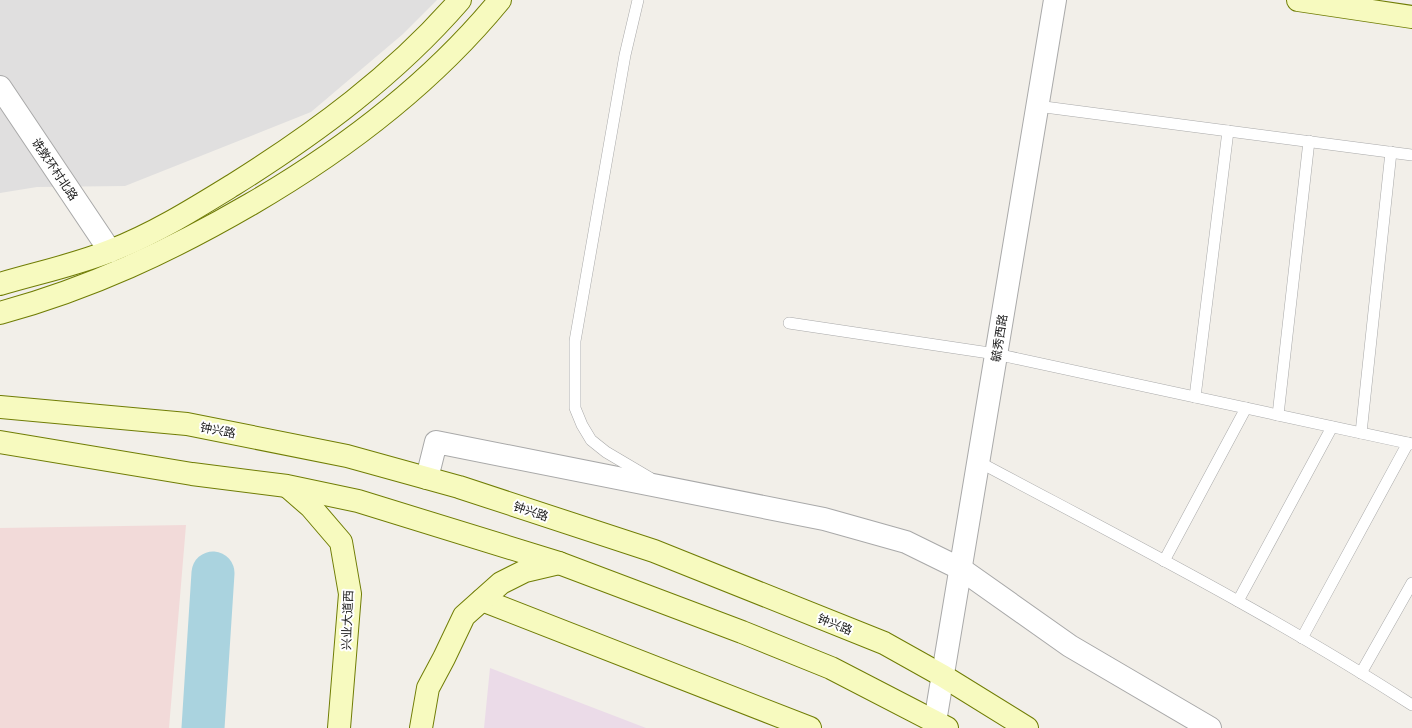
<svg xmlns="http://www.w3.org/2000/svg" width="1412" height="728" viewBox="0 0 1412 728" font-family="'Titillium Web','Noto Sans SC',sans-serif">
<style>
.residential{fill:#e0dfdf}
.commercial{fill:#f2dad9}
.industrial{fill:#ebdbe8}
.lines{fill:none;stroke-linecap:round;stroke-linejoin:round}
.river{stroke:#aad3df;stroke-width:43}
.lane-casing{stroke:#a9a9a9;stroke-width:12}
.street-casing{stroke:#a9a9a9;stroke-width:24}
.secondary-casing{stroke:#707d05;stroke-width:24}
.lane{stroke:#fff;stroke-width:11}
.street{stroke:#fff;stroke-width:22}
.secondary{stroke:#f7fabf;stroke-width:22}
.labels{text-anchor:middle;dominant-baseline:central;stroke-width:4;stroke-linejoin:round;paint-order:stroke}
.street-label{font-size:12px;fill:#222;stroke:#fff}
</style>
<rect width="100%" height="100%" fill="#f2efe9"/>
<!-- residential -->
<path class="residential" d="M0 0H437L403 34 311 112 125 186 37 187 0 193Z"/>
<!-- commercial -->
<path class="commercial" d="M186 525 169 728H0V528Z"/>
<!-- industrial -->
<path class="industrial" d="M490 668 646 728H484Z"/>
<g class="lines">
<!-- river -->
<path class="river" d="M203 728 213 573"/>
<!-- lane casing -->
<g class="lane-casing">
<g id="lane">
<path d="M638 0 625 55 575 341V408L582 425 591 440 606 452 650 478"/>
<path d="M1037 106 1412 155"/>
<path d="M789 323 996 354 1412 444"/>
<path d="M1195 397 1228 131"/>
<path d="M1278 415 1309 141"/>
<path d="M1361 433 1391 152"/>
<path d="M979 462C1125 540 1273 615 1412 705"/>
<path d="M1164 561 1246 408"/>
<path d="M1238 601 1332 427"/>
<path d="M1302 638 1408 443"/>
<path d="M1361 673 1412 583"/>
</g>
</g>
<!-- street casing -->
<g class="street-casing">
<g id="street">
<path d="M0 87 110 251"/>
<path d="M427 478 436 442 824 519 906 542 961 569 1070 646 1210 728"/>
<path d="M934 728 1055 0"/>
</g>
</g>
<!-- secondary casing -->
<g class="secondary-casing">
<g id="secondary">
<path d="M1298 0 1412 17"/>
<path d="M0 284C37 273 75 265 110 251 154 234 194 209 233 185 316 133 395 75 460 0"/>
<path d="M0 313C91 288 170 251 251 204 344 150 431 84 500 0"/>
<path d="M0 407 187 424 347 456 459 487 654 551 884 643 943 676 1027 728"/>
<path d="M0 442 192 474 287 486 358 501 559 563 742 632 831 668 947 728"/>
<path d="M288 487 311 507 341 542 350 594 339 728"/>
<path d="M482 600 810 728"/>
<path d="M421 728 428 688 444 658 464 616 501 583 525 571 559 563"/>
</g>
</g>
<!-- lane -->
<use href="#lane" class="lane"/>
<!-- street -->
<use href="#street" class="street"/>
<!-- secondary -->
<use href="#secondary" class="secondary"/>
</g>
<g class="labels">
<!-- street labels -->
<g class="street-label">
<text transform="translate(55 169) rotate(56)">诜敦环村北路</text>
<text transform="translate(999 338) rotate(-81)">毓秀西路</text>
<text transform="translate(218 430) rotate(11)">钟兴路</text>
<text transform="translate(531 511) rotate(18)">钟兴路</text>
<text transform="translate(347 620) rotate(-88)">兴业大道西</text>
<text transform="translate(835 624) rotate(22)">钟兴路</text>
</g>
</g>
</svg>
